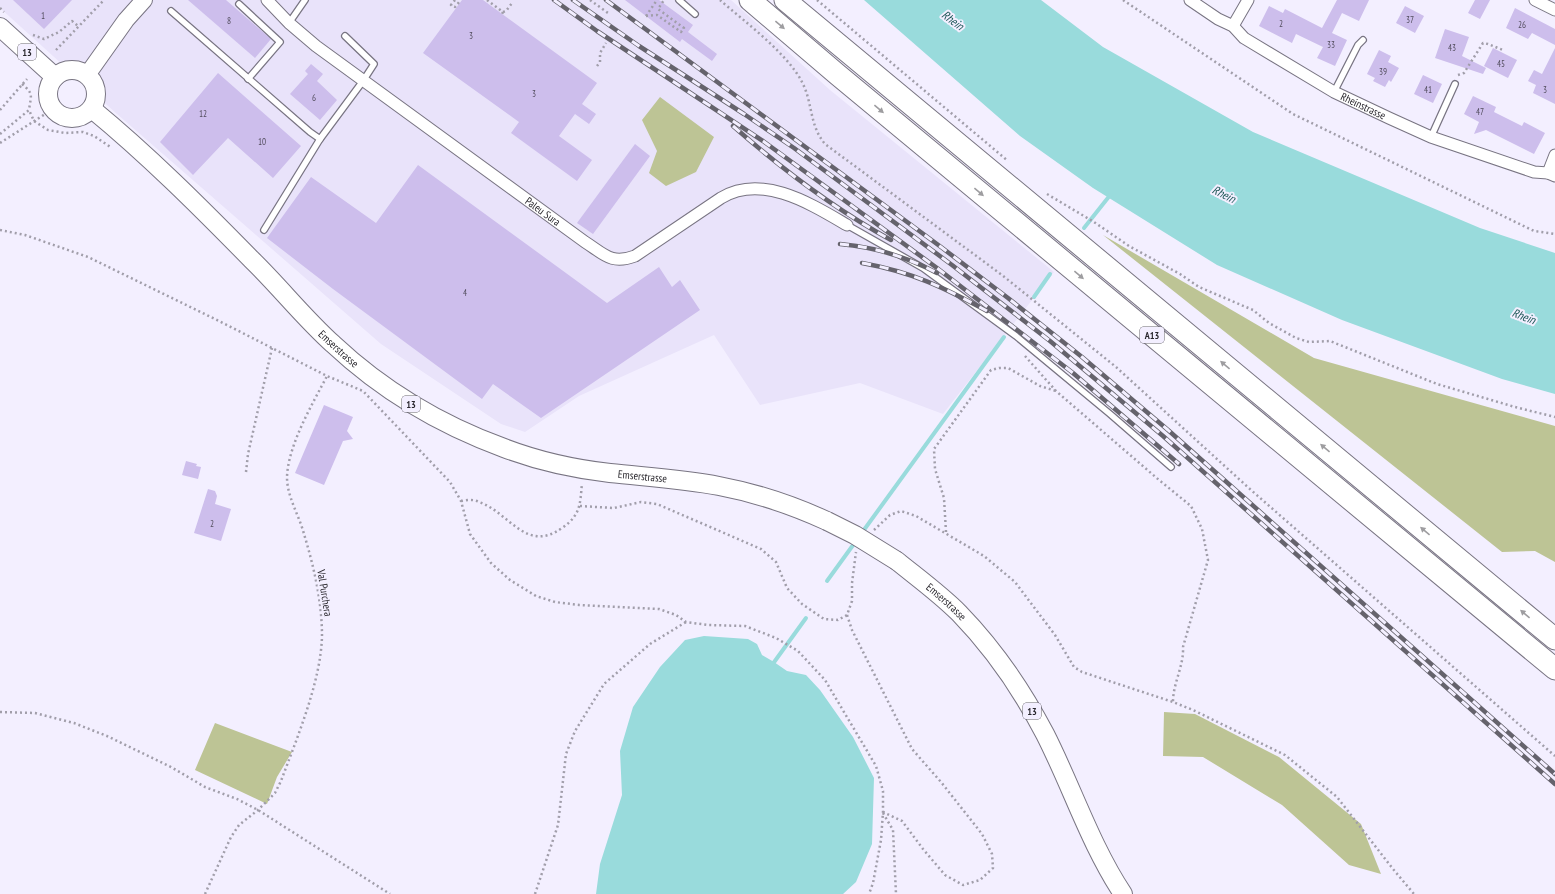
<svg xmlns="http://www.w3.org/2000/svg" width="1555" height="894" viewBox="0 0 1555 894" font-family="'PT Sans Narrow',sans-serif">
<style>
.built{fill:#e9e3fa}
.green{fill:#bdc495}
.water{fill:#99dbdc}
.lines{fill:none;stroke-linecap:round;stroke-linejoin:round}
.stream{stroke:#99dbdc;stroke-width:4}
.building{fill:#cdbeec}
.lane-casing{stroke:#787482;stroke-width:8}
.street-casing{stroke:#787482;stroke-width:13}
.secondary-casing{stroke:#787482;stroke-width:18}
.primary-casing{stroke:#787482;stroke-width:20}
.highway-casing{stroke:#787482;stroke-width:23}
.path{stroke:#a19eaa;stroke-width:2.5;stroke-dasharray:2 3;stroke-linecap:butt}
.lane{stroke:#fff;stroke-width:5.5}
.street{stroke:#fff;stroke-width:11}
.secondary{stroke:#fff;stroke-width:16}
.primary{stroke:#fff;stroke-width:18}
.highway{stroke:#fff;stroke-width:21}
.rail-casing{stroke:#65636c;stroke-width:4.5}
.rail{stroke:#f3efff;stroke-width:3;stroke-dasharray:9;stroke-linecap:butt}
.primary-bridge-casing{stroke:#787482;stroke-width:20;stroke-linecap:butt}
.primary-bridge{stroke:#fff;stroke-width:18}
.oneway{fill:#9e9da0}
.labels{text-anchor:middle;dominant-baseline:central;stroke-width:4;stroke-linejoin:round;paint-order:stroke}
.number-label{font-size:9px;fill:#514c5c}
.shield{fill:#f3efff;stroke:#65626b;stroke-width:1}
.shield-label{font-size:10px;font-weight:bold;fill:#28262c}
.street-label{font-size:11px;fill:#28262c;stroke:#f3efff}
.water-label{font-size:12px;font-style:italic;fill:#1f5858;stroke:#f3efff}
</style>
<rect width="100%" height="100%" fill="#f3efff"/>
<!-- built -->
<path class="built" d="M0 0H731L830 90 1054 272 943 414 860 383 760 405 714 335 579 396 525 432 501 424 381 344 117 114 0 8Z"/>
<!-- green -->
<g class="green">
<path d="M660 97 714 137 696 172 666 186 649 173 657 151 642 120Z"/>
<path d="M1103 235 1314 358 1555 426V562L1535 551 1502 552Z"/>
<path d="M1164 712 1195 714 1279 757 1361 824 1381 874 1349 865 1282 805 1203 757 1163 756Z"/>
<path d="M215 723 292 752 277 777 267 804 195 770Z"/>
</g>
<!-- water -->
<g class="water">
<path d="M864 0H1041L1103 47 1253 132 1480 228 1555 253V394L1502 379 1342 320 1217 265 1093 188 1020 136Z"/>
<path d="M704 636 748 639 757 644 762 655 774 662 787 671 806 675 820 690 853 737 874 778 872 844 856 882 843 894H596L600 864 622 795 620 751 633 707 660 667 685 640Z"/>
</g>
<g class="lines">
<!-- stream -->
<g class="stream">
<path d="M1084 228 1111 194"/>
<path d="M1034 297 1050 274"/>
<path d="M861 534 1004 337"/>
<path d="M827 581 856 541"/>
<path d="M772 665 806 618"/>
</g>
</g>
<!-- building -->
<g class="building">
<path d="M13 0H72L44 29Z"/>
<path d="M188 0H226L271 39 255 58Z"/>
<path d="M462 0H483L597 83 582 104 596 114 589 124 575 114 559 136 592 160 577 181 511 133 519 122 423 53Z"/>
<path d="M625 0H659L693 25 688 32 717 54 712 61 682 39 680 42Z"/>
<path d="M1337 0H1369L1359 21 1342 13 1332 33 1347 40 1335 66 1317 58 1323 47 1296 34 1292 43 1259 26 1269 6 1283 13 1285 9 1322 28Z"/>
<path d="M1475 0H1490L1480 19 1468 13Z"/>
<path d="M1405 6 1424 16 1415 33 1396 23Z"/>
<path d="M1515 8 1555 29V45L1532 33 1528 39 1506 28Z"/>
<path d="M1445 29 1469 37 1462 56 1486 68 1483 74 1435 58Z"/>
<path d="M1493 48 1517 60 1508 78 1484 66Z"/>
<path d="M1555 48V104L1533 93 1536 85 1528 81 1534 70 1542 74Z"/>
<path d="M1379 50 1391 56 1388 62 1399 68 1391 82 1389 80 1385 87 1373 81 1375 78 1367 74Z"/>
<path d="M311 64 323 74 317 81 337 100 320 120 290 94 308 74 305 71Z"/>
<path d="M218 73 301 146 273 178 228 138 193 175 160 142Z"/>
<path d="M1423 75 1442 84 1433 103 1414 94Z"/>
<path d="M1473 96 1496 107 1494 112 1522 126 1524 122 1545 133 1534 154 1486 130 1474 134 1479 122 1464 114Z"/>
<path d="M635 144 650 156 593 234 577 223Z"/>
<path d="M418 165 607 303 659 267 672 287 680 280 700 310 541 418 493 384 482 399 333 289 267 238 311 177 376 223Z"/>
<path d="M324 405 353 417 347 431 353 439 343 441 324 485 295 473Z"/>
<path d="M186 461 197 464 196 466 201 467 198 479 182 475Z"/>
<path d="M208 489 215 491 217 496 215 504 231 509 221 541 194 533Z"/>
</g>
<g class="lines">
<!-- lane casing -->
<g class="lane-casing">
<g id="lane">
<path d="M679 0 695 14"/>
<path d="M239 4 280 42 248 79"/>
<path d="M171 11 310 132 320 139 363 81 374 64 345 36"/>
<path d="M289 23 305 0"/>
<path d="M1334 92 1358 45 1363 40"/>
<path d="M1431 137 1455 84"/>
<path d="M847 225 923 268 1016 336 1110 414 1171 467"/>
<path d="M264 230 320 139"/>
</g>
</g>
<!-- street casing -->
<g class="street-casing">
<g id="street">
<path id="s1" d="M267 0 289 23 316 46 585 242C604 254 611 265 635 256L721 198C762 173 811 204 847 225"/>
<path id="s2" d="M1190 0 1218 19 1233 26 1244 38 1334 92 1389 118 1431 137 1534 172 1548 173 1555 176"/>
<path d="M1535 0 1555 10"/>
<path d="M1233 26 1248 0"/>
<path d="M1548 173 1555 155"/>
</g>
</g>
<!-- secondary casing -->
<g class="secondary-casing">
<path id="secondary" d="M87 75 126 20 144 0"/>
</g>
<!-- primary casing -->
<g class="primary-casing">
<g id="primary">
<path d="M0 27 55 77"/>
<circle cx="72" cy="94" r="24"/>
<path id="s3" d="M92 109C148 155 200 207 251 259 279 286 304 318 333 344 382 390 441 425 504 448 538 461 575 469 610 473 647 477 683 479 719 486 756 493 792 505 827 521"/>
<path id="s4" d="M897 561C918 578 940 594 959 613 994 649 1022 690 1045 734 1072 787 1090 844 1123 894"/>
</g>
</g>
<!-- highway casing -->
<g class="highway-casing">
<g id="highway">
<path d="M750 0 838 75 1555 669"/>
<path d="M785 0 1555 639"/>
</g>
</g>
<!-- path -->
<g class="path">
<path d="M455 0 451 5 455 7 460 1H461"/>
<path d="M487 0 503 12 502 14"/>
<path d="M590 0 608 13"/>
<path d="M720 0C745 22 787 53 802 82 813 103 809 125 825 144L1002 275 1116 367 1251 490 1555 756"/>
<path d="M817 0 1008 161"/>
<path d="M1123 0 1293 114 1534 231 1555 234"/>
<path d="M0 8 4 12"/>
<path d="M503 12 506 11 512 3"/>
<path d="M646 16 657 15 681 32 684 28 658 9 664 0"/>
<path d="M646 16 657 0"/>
<path d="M33 35 44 39 59 32 72 21 78 26"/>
<path d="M56 50 104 0"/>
<path d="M597 66 600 62V53L606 43"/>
<path d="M1458 75 1464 73 1483 43 1488 44 1503 50"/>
<path d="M22 84C34 94 31 95 29 110"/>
<path d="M0 110 27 79"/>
<path d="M0 134 29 110 34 121 48 130 65 133 83 132 94 136 112 148"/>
<path d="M0 143 53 109"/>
<path d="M1047 194 1094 222 1129 246 1180 274 1199 287 1253 310 1269 323 1296 338 1309 342 1330 341 1437 384 1515 407 1555 417"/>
<path d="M0 230 25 235 88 257 219 321 327 376 363 391 450 482 461 501 470 534 491 563 510 580 536 596 555 602 579 605 659 609 676 615 686 622 708 625 745 626 776 638 798 651 825 680 876 766 883 791V812L881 840 873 883 869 894"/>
<path d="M1025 356 1056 391 1159 480 1191 506 1202 529 1208 560 1183 647C1184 666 1173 683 1173 702"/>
<path d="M246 472 248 454 272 348"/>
<path d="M461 501C467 500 474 499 479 502 509 512 526 554 562 528 581 515 580 504 582 483"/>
<path d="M580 506 614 508 641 502 657 504 761 549 776 562 787 588 802 604 824 619 838 620 847 615 852 601V583L856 552"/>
<path d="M874 530 890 515 901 511 916 516 984 556 1015 582 1055 635 1074 667 1082 672 1173 702 1193 710 1285 755 1337 797 1393 869 1414 894"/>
<path d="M946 532 944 498 935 469 934 449 991 370 999 368H1008L1040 386 1056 391"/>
<path d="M847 615 852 630 912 749 941 782 982 834 992 854 993 868 980 880 963 885 945 875 923 849 902 821 883 812"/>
<path d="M0 712 35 713 74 723 107 736 171 767 205 787 237 799 258 810 390 894"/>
<path d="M883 813 893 830 896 894"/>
<path d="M205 894 231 837 239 825 258 810 275 793 281 781C297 738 321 681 322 636 322 602 314 567 304 534 299 515 287 497 287 477 288 445 313 403 327 376"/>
<path d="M535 894 558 825 566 754 575 731 604 684 650 644 686 622"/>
</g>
<!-- lane -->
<use href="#lane" class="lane"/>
<!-- street -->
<use href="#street" class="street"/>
<!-- secondary -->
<use href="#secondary" class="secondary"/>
<!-- primary -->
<use href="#primary" class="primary"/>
<!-- highway -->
<use href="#highway" class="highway"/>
<!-- rail casing -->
<g class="rail-casing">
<g id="rail">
<path d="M554 0 597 31 763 141 937 268 1073 373 1179 464"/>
<path d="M573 0 639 46 744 114 794 148 952 265 1050 341 1163 436 1555 784"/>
<path d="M606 0 941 247 1008 298 1082 357 1168 430 1555 774"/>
<path d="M733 126C783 170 833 208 891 240"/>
<path d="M840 244C874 247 907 257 937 273"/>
<path d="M862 263C912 272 943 287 987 311"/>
</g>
</g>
<!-- rail -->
<use href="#rail" class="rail"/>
<!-- primary-bridge casing -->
<g class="primary-bridge-casing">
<path id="primary-bridge" d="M827 521 855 535 897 561"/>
</g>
<!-- primary-bridge -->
<use href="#primary-bridge" class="primary-bridge"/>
</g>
<!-- one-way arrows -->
<defs><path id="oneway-solid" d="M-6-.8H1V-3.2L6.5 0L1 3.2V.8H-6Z"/></defs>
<g class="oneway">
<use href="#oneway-solid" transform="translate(780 25) rotate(40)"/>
<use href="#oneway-solid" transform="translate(879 109) rotate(40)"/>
<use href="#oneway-solid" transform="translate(979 192) rotate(40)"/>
<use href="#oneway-solid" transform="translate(1079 275) rotate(40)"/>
<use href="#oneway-solid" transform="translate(1225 365) rotate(-140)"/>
<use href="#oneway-solid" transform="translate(1325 448) rotate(-140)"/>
<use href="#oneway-solid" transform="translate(1425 531) rotate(-140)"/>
<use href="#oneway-solid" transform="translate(1525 614) rotate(-140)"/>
</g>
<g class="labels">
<!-- number labels -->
<g class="number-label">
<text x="43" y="15">1</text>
<text x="1410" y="19">37</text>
<text x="229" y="20">8</text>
<text x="1281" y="23">2</text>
<text x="1522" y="24">26</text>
<text x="471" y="35">3</text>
<text x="1331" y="44">33</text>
<text x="1452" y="47">43</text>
<text x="1501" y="63">45</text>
<text x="1383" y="71">39</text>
<text x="1428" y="89">41</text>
<text x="1545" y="89">3</text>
<text x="534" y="93">3</text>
<text x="314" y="97">6</text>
<text x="1480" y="111">47</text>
<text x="203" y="113">12</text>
<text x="262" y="141">10</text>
<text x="465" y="292">4</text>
<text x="212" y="523">2</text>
</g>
<!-- shield labels -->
<g class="shield">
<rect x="18" y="44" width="18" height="16" rx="3"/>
<rect x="1140" y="327" width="24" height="16" rx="3"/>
<rect x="402" y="396" width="18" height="16" rx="3"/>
<rect x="1023" y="703" width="18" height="16" rx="3"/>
</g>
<g class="shield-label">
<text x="27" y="52">13</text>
<text x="1152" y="335">A13</text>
<text x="411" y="404">13</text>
<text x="1032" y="711">13</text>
</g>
<!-- street labels -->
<g class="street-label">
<text stroke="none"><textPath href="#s2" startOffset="204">Rheinstrasse</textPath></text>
<text stroke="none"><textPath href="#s1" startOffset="348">Paleu Sura</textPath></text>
<text stroke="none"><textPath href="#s3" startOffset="344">Emserstrasse</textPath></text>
<text stroke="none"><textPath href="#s3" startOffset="680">Emserstrasse</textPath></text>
<text transform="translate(325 593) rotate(81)">Val Purchera</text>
<text stroke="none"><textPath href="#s4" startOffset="64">Emserstrasse</textPath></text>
</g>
<!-- water labels -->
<g class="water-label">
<text transform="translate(953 20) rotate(37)">Rhein</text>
<text transform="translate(1224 194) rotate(27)">Rhein</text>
<text transform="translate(1524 316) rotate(21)">Rhein</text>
</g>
</g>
</svg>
